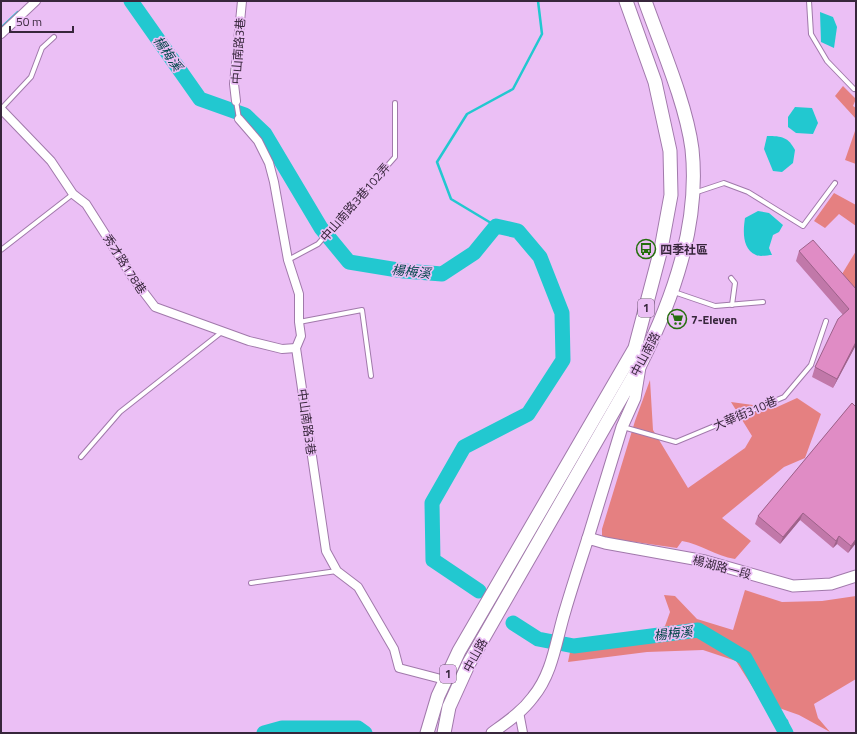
<svg xmlns="http://www.w3.org/2000/svg" width="857" height="734" viewBox="0 0 857 734" font-family="'Titillium Web','Noto Sans TC',sans-serif">
<style>
.forest{fill:#e58081}
.water{fill:#22c8d0}
.lines{fill:none;stroke-linecap:round;stroke-linejoin:round}
.stream{stroke:#22c8d0;stroke-width:2.5}
.river{stroke:#22c8d0;stroke-width:15}
.lane-casing{stroke:#a179ab;stroke-width:6}
.street-casing{stroke:#a179ab;stroke-width:10}
.secondary-casing{stroke:#a179ab;stroke-width:13}
.primary-casing{stroke:#a179ab;stroke-width:15}
.lane{stroke:#fff;stroke-width:4}
.street{stroke:#fff;stroke-width:8}
.secondary{stroke:#fff;stroke-width:11}
.primary{stroke:#fff;stroke-width:13}
.wall{fill:#c178a9}
.shaded-wall{fill:#9d628a}
.building{fill:#e08cc5;stroke:#9d628a}
.labels{text-anchor:middle;dominant-baseline:central;stroke-width:3.5;stroke-linejoin:round;paint-order:stroke}
.shield{fill:#ebbff5;stroke:#6d5473;stroke-width:1}
.shield-label{font-size:11px;font-weight:bold;fill:#37263b}
.street-label{font-size:12px;fill:#37263b;stroke:#ebbff5}
.poi-label{font-size:12px;font-weight:bold;fill:#37263b;stroke:#ebbff5;text-anchor:start}
.water-label{font-size:13px;font-style:italic;fill:#004649;stroke:#ebbff5}
</style>
<rect width="100%" height="100%" fill="#ebbff5"/>
<!-- forest -->
<g class="forest">
<path d="M843 86 856 99 853 106 856 108V119L835 96Z"/>
<path d="M856 128V164L845 160Z"/>
<path d="M834 193 856 205V226L839 214 825 228 814 221Z"/>
<path d="M856 251V297L839 279Z"/>
<path d="M650 380 653 430 688 488 745 448 752 436 731 402 775 408 797 398 821 414 805 458 784 467 722 518 751 541 735 559C715 556 701 544 682 541L677 548 607 538 602 536V529L635 421Z"/>
<path d="M745 590 782 602 822 601 856 596V679L814 704 818 718 830 732 799 715 762 702 736 661 703 650 647 652 568 662 570 652 660 640 670 612 664 595 675 596 697 619 733 630Z"/>
</g>
<!-- water -->
<g class="water">
<path d="M820 12 833 17 837 27 834 48 821 42Z"/>
<path d="M795 107 812 108 818 123 813 134 796 133 788 127V117Z"/>
<path d="M767 136C782 136 788 137 795 150L793 163 782 172 773 171 764 149Z"/>
<path d="M758 211 769 213 783 225 779 232 773 235 769 248 772 255C768 255 760 257 756 255 742 249 743 231 745 218Z"/>
<path d="M774 709 788 720 791 733H779Z"/>
</g>
<g class="lines">
<!-- stream -->
<g class="stream">
<path d="M1 28 18 12"/>
<path d="M496 226 451 199 437 162 467 114 513 89 542 34 538 1"/>
</g>
<!-- river -->
<g class="river">
<path d="M131 1 200 99 245 115 265 134 321 228 349 262 404 271 442 274 474 253 496 226 518 231 540 257 562 313 563 360 528 414 464 447 432 503 433 560 479 591"/>
<path d="M513 623 538 639 574 646 698 630 745 658 786 733"/>
<path d="M264 733 282 728H358L365 733"/>
</g>
<!-- lane casing -->
<g class="lane-casing">
<g id="lane">
<path d="M809 1 811 34 827 61 854 89"/>
<path d="M236 101 239 119"/>
<path d="M1 109 31 77 42 48 54 37"/>
<path d="M694 193 724 183 748 192 803 226 835 183"/>
<path d="M1 250 73 194"/>
<path d="M288 260 318 244 395 157V103"/>
<path d="M731 278 735 283 732 305"/>
<path d="M674 292 715 306 763 302"/>
<path d="M299 322 362 310 371 376"/>
<path d="M623 427 676 442 784 397 811 365 826 321"/>
<path d="M81 457 120 412 223 331"/>
<path d="M251 583 337 571"/>
</g>
</g>
<!-- street casing -->
<g class="street-casing">
<g id="street">
<path d="M1 34 36 1"/>
<path d="M236 101 234 84 242 1"/>
<path d="M1 109 51 161 73 194 86 204 133 278 155 307 249 341 282 349 296 348"/>
<path d="M239 119 258 141 269 163 274 182 288 260 299 294V322L301 336 296 348 326 551 337 571 358 587 394 649 399 668 445 680"/>
<path d="M519 712 523 733"/>
</g>
</g>
<!-- secondary casing -->
<g class="secondary-casing">
<g id="secondary">
<path d="M588 538 622 427 635 398 640 367"/>
<path d="M492 733C507 722 522 712 533 697 553 673 556 640 565 611 572 587 580 563 588 538L605 543 705 561 793 586 831 584 856 576"/>
</g>
</g>
<!-- primary casing -->
<g class="primary-casing">
<g id="primary">
<path d="M427 733 438 696 459 651 635 348 661 249 671 195 670 151 655 82 626 1"/>
<path d="M444 733 449 707 469 663 640 365C673 299 700 224 692 149 686 103 661 46 645 1"/>
</g>
</g>
<!-- lane -->
<use href="#lane" class="lane"/>
<!-- street -->
<use href="#street" class="street"/>
<!-- secondary -->
<use href="#secondary" class="secondary"/>
<!-- primary -->
<use href="#primary" class="primary"/>
</g>
<!-- wall -->
<g class="wall">
<path d="M799 251 856 289V345L833 388 812 377 815 367 843 315 796 261Z"/>
<path d="M852 403 856 543 848 553 837 544 833 548 800 520 780 544 755 524 758 516Z"/>
</g>
<!-- shaded-wall -->
<g class="shaded-wall">
<path d="M856 342V345L833 388 837 379Z"/>
<path d="M803 513 800 520 780 544 783 537Z"/>
<path d="M839 536 837 544 833 548 836 541Z"/>
<path d="M856 539V543L848 553 851 546Z"/>
</g>
<!-- building -->
<g class="building">
<path d="M813 240 856 289V342L837 379 815 367 838 319 849 309 799 251Z"/>
<path d="M852 403 856 407V539L851 546 839 536 836 541 803 513 783 537 758 516Z"/>
</g>
<!-- icons -->
<defs>
<g id="bus-ring" transform="scale(1)"><circle r="9.5" fill="#ebbff5" stroke="#256e0e" stroke-width="1.5"/><path d="M-5-6H5V4H4V6H2V4H-2V6H-4V4H-5ZM-3.5-4V0h7V-4ZM-3.5 1.2v1.5H-2V1.2ZM2 1.2v1.5H3.5V1.2Z" fill="#256e0e"/></g>
<g id="supermarket-ring" transform="scale(1)"><circle r="9.5" fill="#ebbff5" stroke="#256e0e" stroke-width="1.5"/><path d="M-6-5.5h2.5l.6 2H6L4.5 2H-2.5L-4.4-4H-6ZM-1.5 3.2a1.3 1.3 0 1 0 .1 0ZM3 3.2a1.3 1.3 0 1 0 .1 0Z" fill="#256e0e"/></g>
</defs>
<g fill-rule="evenodd">
<use href="#bus-ring" x="646" y="249"/>
<use href="#supermarket-ring" x="677" y="319"/>
</g>
<g class="labels">
<!-- shield labels -->
<g class="shield">
<rect x="638" y="299" width="16" height="18" rx="3"/>
<rect x="440" y="665" width="16" height="18" rx="3"/>
</g>
<g class="shield-label">
<text x="646" y="308">1</text>
<text x="448" y="674">1</text>
</g>
<!-- street labels -->
<g class="street-label">
<text transform="translate(238 51) rotate(-86)">中山南路3巷</text>
<text transform="translate(355 202) rotate(-49)">中山南路3巷102弄</text>
<text transform="translate(125 264) rotate(57)">秀才路178巷</text>
<text transform="translate(645 354) rotate(-62)">中山南路</text>
<text transform="translate(745 413) rotate(-23)">大華街310巷</text>
<text transform="translate(307 422) rotate(82)">中山南路3巷</text>
<text transform="translate(722 567) rotate(15)">楊湖路一段</text>
<text transform="translate(475 655) rotate(-61)">中山路</text>
</g>
<!-- poi labels -->
<g class="poi-label">
<text x="660" y="249">四季社區</text>
<text x="691" y="319">7-Eleven</text>
</g>
<!-- water labels -->
<g class="water-label">
<text transform="translate(168 53) rotate(55)">楊梅溪</text>
<text transform="translate(411 271) rotate(6)">楊梅溪</text>
<text transform="translate(673 633) rotate(-7)">楊梅溪</text>
</g>
</g>
<!-- border -->
<rect width="857" height="734" fill="none" stroke="#37263b" stroke-width="4"/>
<!-- scale -->
<path d="M10 26v6h63v-6" fill="none" stroke="#37263b" stroke-width="2"/>
<text x="16" y="26" font-size="12" fill="#37263b" stroke="#ebbff5" stroke-width="3" paint-order="stroke">50 m</text>
</svg>
